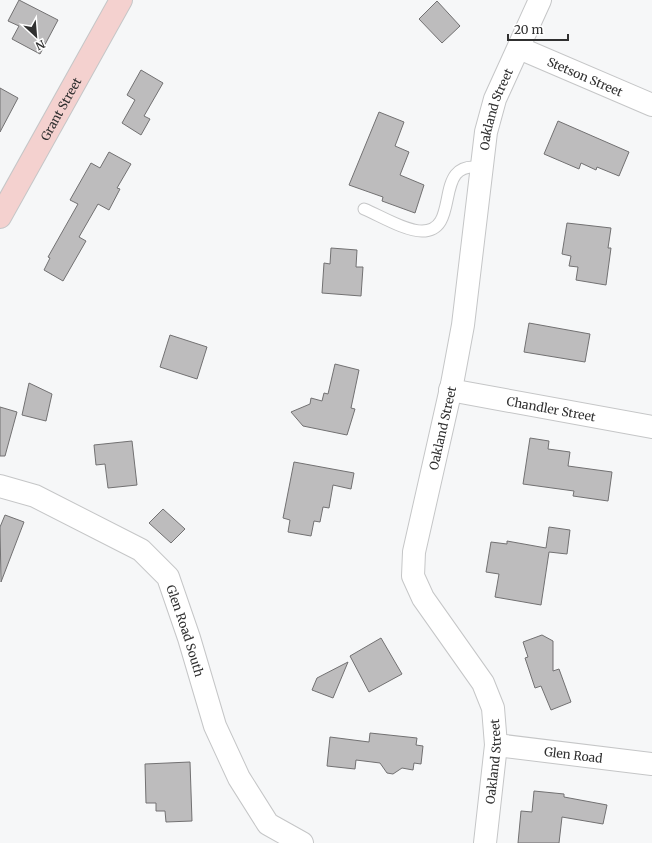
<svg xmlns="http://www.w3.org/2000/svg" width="652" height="843" viewBox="0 0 652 843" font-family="Merriweather,serif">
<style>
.building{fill:#bdbcbd;stroke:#727172}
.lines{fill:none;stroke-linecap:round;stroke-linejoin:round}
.lane-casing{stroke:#c5c6c7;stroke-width:13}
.street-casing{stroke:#c5c6c7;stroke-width:24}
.secondary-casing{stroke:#c5c6c7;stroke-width:24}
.lane{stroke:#fff;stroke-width:11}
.street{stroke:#fff;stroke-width:22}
.secondary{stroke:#f4d1cf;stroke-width:22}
.labels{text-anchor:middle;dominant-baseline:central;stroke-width:3;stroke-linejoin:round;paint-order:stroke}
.street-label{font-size:12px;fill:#303030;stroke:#fff}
</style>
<rect width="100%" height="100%" fill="#f6f7f8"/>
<!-- building -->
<g class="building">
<path d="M19 0 58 20 40 54 12 39 19 26 8 21Z"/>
<path d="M437 1 460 26 442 43 419 19Z"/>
<path d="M141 70 163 83 144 116 150 119 141 135 122 123 135 100 127 95Z"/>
<path d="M0 88 18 98 0 132Z"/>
<path d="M379 112 404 122 395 146 409 152 400 175 424 185 415 213 382 201 383 197 349 185Z"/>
<path d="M558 121 629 152 619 176 597 167 596 170 581 163 579 169 544 154Z"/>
<path d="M109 152 131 164 117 188 120 189 109 210 98 204 79 237 86 241 63 281 44 270 50 258 48 257 78 204 70 200 91 163 100 168Z"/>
<path d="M567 223 611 228 608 248H611L606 285 576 280 578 267 569 266 571 256 562 254Z"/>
<path d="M331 248 357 250 356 267H363L361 296 322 293 324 263 330 264Z"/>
<path d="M529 323 590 334 585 362 524 352Z"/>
<path d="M170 335 207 347 197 379 160 367Z"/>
<path d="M335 364 359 370 351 408 355 409 347 435 303 426 291 412 310 404 311 398 322 401 324 393 328 394Z"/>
<path d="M29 383 52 394 46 421 22 415Z"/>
<path d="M0 407 17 412 5 456H0Z"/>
<path d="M530 438 549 441 548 449 570 452 568 466 612 472 608 501 573 496 574 491 523 484Z"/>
<path d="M132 441 137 485 108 488 105 464 96 465 94 445Z"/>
<path d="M294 462 354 473 351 489 333 485 329 508 323 507 320 522 314 521 311 536 288 532 290 520 283 518Z"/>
<path d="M163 509 185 529 171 543 149 523Z"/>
<path d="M5 515 24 522 1 582 0 527Z"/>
<path d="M549 527 570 530 567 554 549 552 541 605 495 597 499 574 486 572 491 542 507 544V541L546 548Z"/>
<path d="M542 635 553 641V671L559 669 571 702 551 710 541 686 535 688 525 658 528 657 523 642Z"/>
<path d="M381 638 402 674 369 692 350 656Z"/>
<path d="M348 662 333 698 312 690 317 678Z"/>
<path d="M370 733 417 738 416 745 423 746 421 764 414 763 413 770 402 768 393 774 387 773 380 763 356 760 355 769 327 766 330 737 369 742Z"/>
<path d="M190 762 192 821 166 822 165 811H156V803H146L145 764Z"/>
<path d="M534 791 564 794V797L607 805 603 824 562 817 559 843H518L521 811 532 812Z"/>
</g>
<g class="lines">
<!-- lane casing -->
<g class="lane-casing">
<path id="lane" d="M364 209C379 215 405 231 422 231 463 231 430 157 483 168"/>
</g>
<!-- street casing -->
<g class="street-casing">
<g id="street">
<path id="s1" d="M519 48 652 105"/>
<path id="s2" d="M450 390 652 427"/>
<path id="s3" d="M0 486 35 496 141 550 168 577 189 638 215 726 239 778 268 824 302 843"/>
<path id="s4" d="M496 745 652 764"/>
<path id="s5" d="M485 843 496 745 493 708 483 683 423 598 413 576 414 552 452 384 463 325 486 132 495 99 540 0"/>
</g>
</g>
<!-- secondary casing -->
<g class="secondary-casing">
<g id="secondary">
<path id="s6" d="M0 217 121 0"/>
</g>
</g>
<!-- lane -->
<use href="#lane" class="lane"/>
<!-- street -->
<use href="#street" class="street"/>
<!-- secondary -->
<use href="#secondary" class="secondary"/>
</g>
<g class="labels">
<!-- street labels -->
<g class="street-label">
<text stroke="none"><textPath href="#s1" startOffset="72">Stetson Street</textPath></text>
<text stroke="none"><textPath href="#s6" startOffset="124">Grant Street</textPath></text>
<text stroke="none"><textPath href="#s5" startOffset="766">Oakland Street</textPath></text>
<text stroke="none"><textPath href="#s2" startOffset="103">Chandler Street</textPath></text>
<text stroke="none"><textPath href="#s5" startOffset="442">Oakland Street</textPath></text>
<text stroke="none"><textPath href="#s3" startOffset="250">Glen Road South</textPath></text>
<text stroke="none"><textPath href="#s4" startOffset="78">Glen Road</textPath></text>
<text stroke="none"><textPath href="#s5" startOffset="82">Oakland Street</textPath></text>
</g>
</g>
<!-- north arrow -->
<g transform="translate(36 36) rotate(154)" stroke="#ffffff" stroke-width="3" paint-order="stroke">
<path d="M0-3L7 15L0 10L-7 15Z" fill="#303030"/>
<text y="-6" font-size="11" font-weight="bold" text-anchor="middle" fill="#303030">N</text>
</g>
<!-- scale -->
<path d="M508 34v6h60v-6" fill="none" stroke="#303030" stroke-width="2"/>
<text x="514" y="34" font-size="12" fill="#303030" stroke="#ffffff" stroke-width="3" paint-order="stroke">20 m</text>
</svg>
